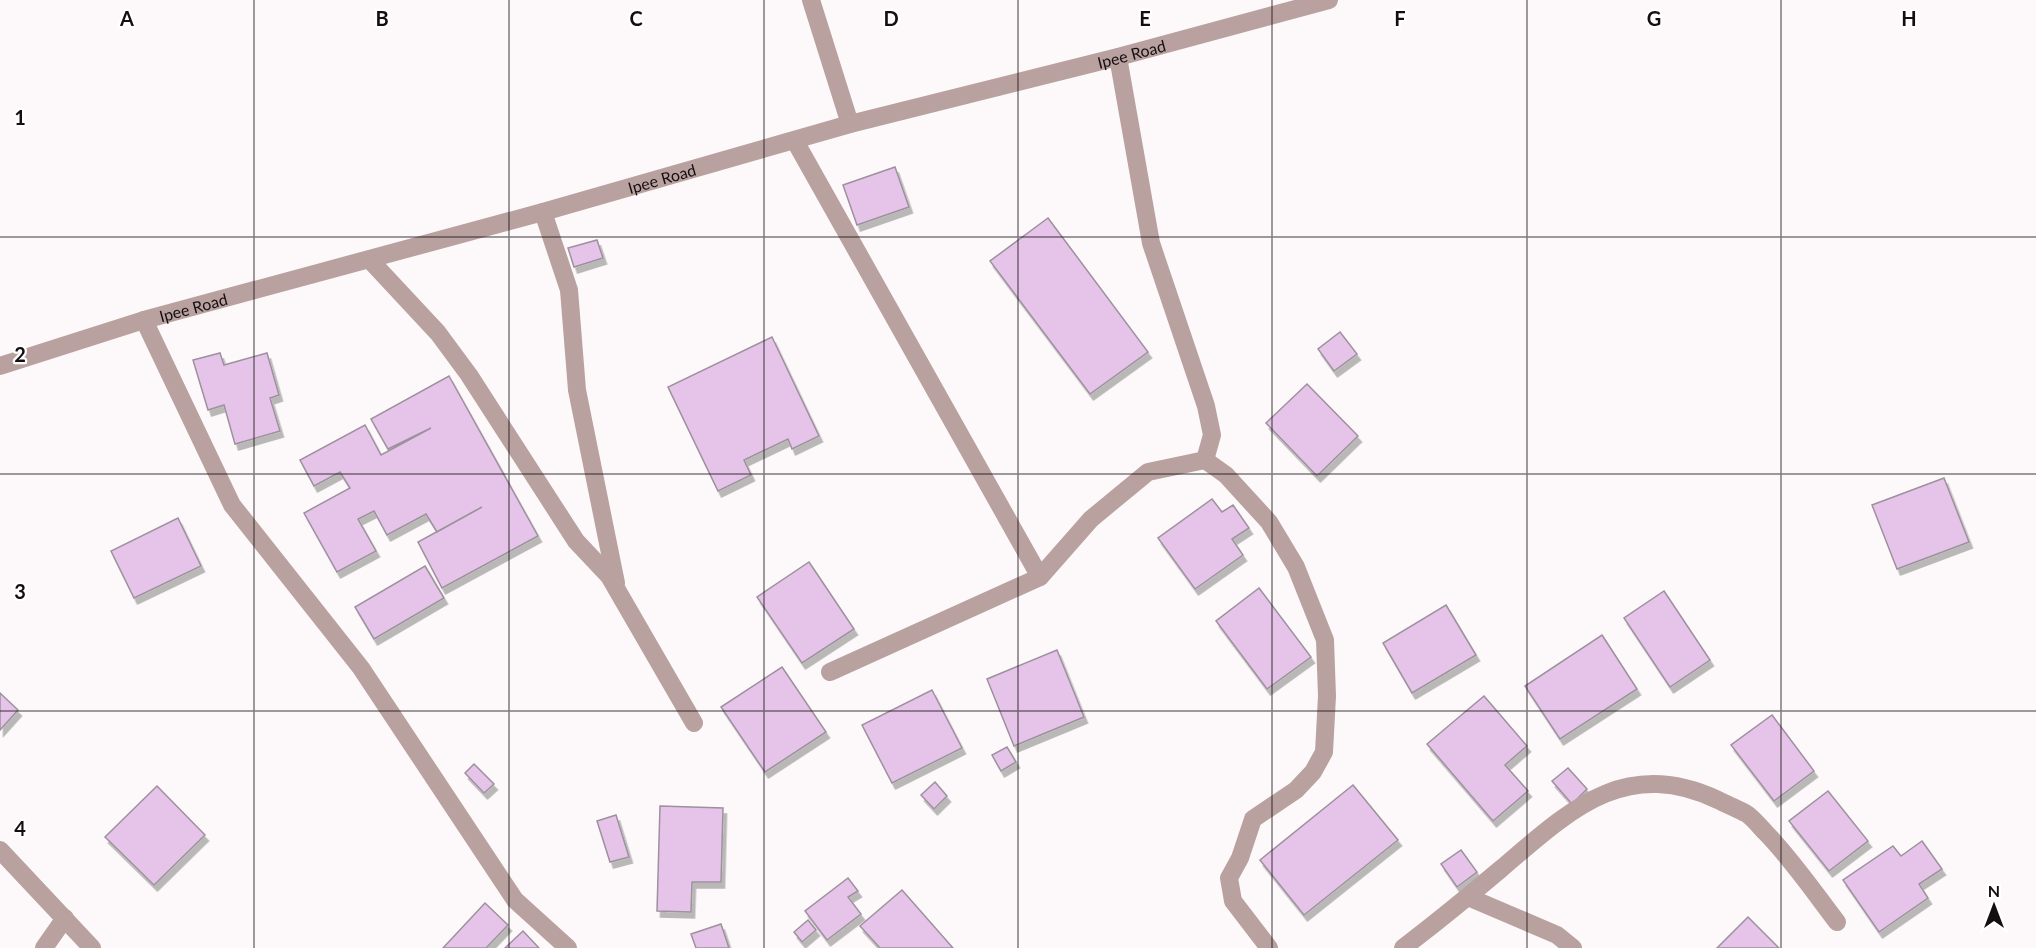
<svg xmlns="http://www.w3.org/2000/svg" width="2036" height="948" viewBox="0 0 2036 948" font-family="Lato,sans-serif">
<style>
.building{fill:#e6c4e9;stroke:#9d919e;stroke-width:1.5;filter:url(#shadow)}
.lines{fill:none;stroke-linecap:round;stroke-linejoin:round}
.minor{stroke:#b9a1a0;stroke-width:18}
.grid{fill:none;stroke:#140e10;stroke-width:1.5;stroke-opacity:0.55}
.labels{text-anchor:middle;dominant-baseline:central;stroke-width:4.5;stroke-linejoin:round;paint-order:stroke}
.street-label{font-size:16px;fill:#140e10;stroke:#fff}
.grid-label{font-size:20px;text-anchor:middle;font-weight:bold;fill:#140e10;stroke:#fff;stroke-width:4.5;stroke-linejoin:round;paint-order:stroke}
</style>
<defs>
<filter id="shadow"><feDropShadow dx="3.5" dy="6" stdDeviation="0" flood-color="#0004"/></filter>
</defs>
<rect width="100%" height="100%" fill="#fdf9fa"/>
<!-- building -->
<g class="building">
<path d="M895 167 909 207 857 225 843 185Z"/>
<path d="M1048 218 1148 352 1090 394 990 261Z"/>
<path d="M597 240 603 258 574 267 568 248Z"/>
<path d="M1340 332 1357 354 1334 371 1318 349Z"/>
<path d="M772 337 819 436 792 449 788 439 744 460 751 475 718 491 668 387Z"/>
<path d="M220 353 224 365 267 353 279 395 270 398 280 431 235 444 224 405 208 410 193 360Z"/>
<path d="M449 376 538 536 442 588 418 542 482 507 437 532 426 514 387 535 374 511 358 519 376 551 337 572 304 513 350 488 340 472 314 486 300 460 365 425 381 455 431 428 388 449 371 419Z"/>
<path d="M1307 384 1358 436 1317 476 1266 423Z"/>
<path d="M1944 478 1969 542 1897 569 1872 505Z"/>
<path d="M1212 499 1222 512 1233 505 1249 528 1232 539 1243 555 1195 589 1158 538Z"/>
<path d="M178 518 201 566 134 598 111 551Z"/>
<path d="M809 562 854 629 802 663 757 597Z"/>
<path d="M425 566 444 598 374 639 355 607Z"/>
<path d="M1259 588 1311 657 1267 689 1216 621Z"/>
<path d="M1664 591 1710 660 1670 687 1624 618Z"/>
<path d="M1446 605 1476 655 1412 693 1383 643Z"/>
<path d="M1602 635 1637 689 1560 739 1525 686Z"/>
<path d="M1057 650 1084 717 1014 746 987 679Z"/>
<path d="M782 667 826 732 765 772 721 707Z"/>
<path d="M932 690 962 748 892 783 862 725Z"/>
<path d="M0 693 18 710 0 730Z"/>
<path d="M1484 696 1527 746 1505 765 1528 791 1493 821 1427 744Z"/>
<path d="M1772 715 1814 771 1774 801 1731 745Z"/>
<path d="M1007 747 1016 762 1001 771 992 755Z"/>
<path d="M474 764 494 784 484 793 465 773Z"/>
<path d="M1568 768 1587 789 1572 804 1552 781Z"/>
<path d="M935 782 947 796 934 809 921 795Z"/>
<path d="M1353 785 1398 840 1304 915 1260 860Z"/>
<path d="M157 786 205 835 154 885 105 837Z"/>
<path d="M1828 791 1868 841 1829 871 1789 821Z"/>
<path d="M660 806 723 808 721 882H692L691 912 657 911Z"/>
<path d="M616 815 629 857 610 862 597 821Z"/>
<path d="M1922 841 1942 869 1919 884 1928 898 1879 932 1843 880 1893 846 1901 856Z"/>
<path d="M1461 850 1477 872 1457 887 1441 864Z"/>
<path d="M848 878 858 891 848 897 861 914 827 940 805 911Z"/>
<path d="M902 890 953 948H880L860 926Z"/>
<path d="M485 903 508 925 486 948H443Z"/>
<path d="M1748 917 1779 948H1717Z"/>
<path d="M808 920 816 930 802 942 794 932Z"/>
<path d="M721 924 729 948H696L691 934Z"/>
<path d="M523 931 539 948H505Z"/>
</g>
<g class="lines">
<!-- minor -->
<g class="minor">
<path d="M811 0 850 124"/>
<path d="M1118 57 1151 243 1206 406 1212 435 1205 460"/>
<path d="M795 141 1040 577 1091 519 1148 472 1205 460 1226 475 1269 522 1296 567 1325 640 1327 696 1324 752 1313 772 1296 790 1253 819 1240 858 1229 878 1233 901 1269 948"/>
<path d="M543 212 569 290 577 390 616 583"/>
<path d="M370 260 438 333 469 375 576 541 609 576 694 723"/>
<path d="M144 320 232 505 361 668 515 900 568 948"/>
<path id="s1" d="M0 366 144 320 543 212 850 124 1118 57 1329 0"/>
<path d="M830 672 1040 577"/>
<path d="M0 850 92 948"/>
<path d="M1468 897 1557 935 1573 948"/>
<path d="M44 948 65 918"/>
<path d="M1403 948C1437 922 1470 895 1502 868 1570 810 1625 756 1718 800 1728 805 1738 809 1747 814 1754 819 1760 827 1766 833 1793 861 1814 892 1837 922"/>
</g>
</g>
<!-- grid -->
<path class="grid" d="M254 0V948M509 0V948M764 0V948M1018 0V948M1272 0V948M1527 0V948M1781 0V948M0 237H2036M0 474H2036M0 711H2036"/>
<g class="labels">
<!-- street labels -->
<g class="street-label">
<text stroke="none"><textPath href="#s1" startOffset="1174">Ipee Road</textPath></text>
<text stroke="none"><textPath href="#s1" startOffset="688">Ipee Road</textPath></text>
<text stroke="none"><textPath href="#s1" startOffset="202">Ipee Road</textPath></text>
</g>
</g>
<g class="grid-label">
<text x="127" y="26">A</text>
<text x="382" y="26">B</text>
<text x="636" y="26">C</text>
<text x="891" y="26">D</text>
<text x="1145" y="26">E</text>
<text x="1400" y="26">F</text>
<text x="1654" y="26">G</text>
<text x="1909" y="26">H</text>
<text x="20" y="125">1</text>
<text x="20" y="362">2</text>
<text x="20" y="599">3</text>
<text x="20" y="836">4</text>
</g>
<!-- north arrow -->
<g transform="translate(1994 906)" stroke="#ffffff" stroke-width="4.5" paint-order="stroke">
<path d="M0-4.5L10 22L0 15L-10 22Z" fill="#140e10"/>
<text y="-9" font-size="16" font-weight="bold" text-anchor="middle" fill="#140e10">N</text>
</g>
</svg>
